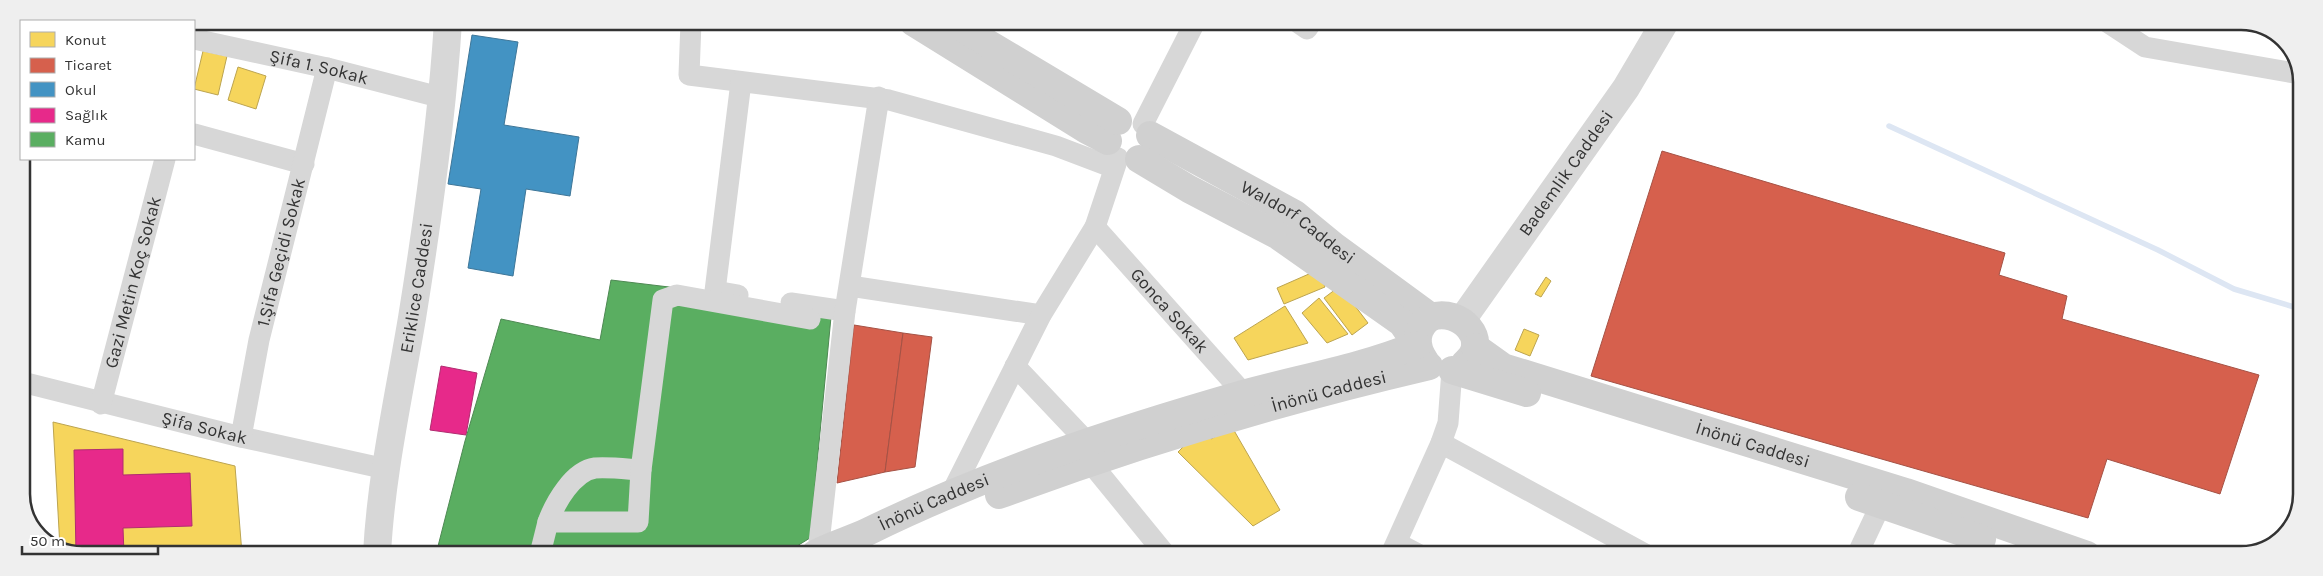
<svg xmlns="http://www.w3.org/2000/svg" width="2323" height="576" viewBox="0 0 2323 576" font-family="Karla,sans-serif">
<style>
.homes{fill:#f6d55c;stroke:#bca450}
.shops{fill:#d6604d;stroke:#a55245}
.schools{fill:#4393c3;stroke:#3e7698}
.health{fill:#e7298a;stroke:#b12c70}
.public{fill:#5aae61;stroke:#4e8953}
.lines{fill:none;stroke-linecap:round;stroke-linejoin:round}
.stream{stroke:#dde6f3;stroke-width:5.5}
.minor{stroke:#d7d7d7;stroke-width:21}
.tertiary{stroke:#d7d7d7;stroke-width:28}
.secondary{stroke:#d0d0d0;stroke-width:28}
.labels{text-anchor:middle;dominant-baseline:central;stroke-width:5;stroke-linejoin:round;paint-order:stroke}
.street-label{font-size:18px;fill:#333;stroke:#fff}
.rim{fill:none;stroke:#333;stroke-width:2.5}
</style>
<rect width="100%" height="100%" fill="#fff"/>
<!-- homes -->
<g class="homes">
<path d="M252 21H286L284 30Z"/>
<path d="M203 51 227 56 218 95 194 89Z"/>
<path d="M238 67 266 76 256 109 228 100Z"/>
<path d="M1318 270 1325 287 1284 304 1277 288Z"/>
<path d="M1546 277 1551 281 1541 297 1535 294Z"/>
<path d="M1340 286 1368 323 1352 335 1324 298Z"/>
<path d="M1319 298 1348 334 1327 343 1302 313Z"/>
<path d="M1285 306 1308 343 1248 360 1234 338Z"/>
<path d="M1524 329 1539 335 1530 356 1515 350Z"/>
<path d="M53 422 235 466 242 554H70L60 548Z"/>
<path d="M1232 427 1280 510 1253 526 1178 452 1197 433 1206 434 1211 439Z"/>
</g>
<!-- shops -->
<g class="shops">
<path d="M1662 151 2005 253 1999 275 2067 296 2062 319 2259 375 2220 494 2107 459 2088 518 1591 376Z"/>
<path d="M854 325 903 333 885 472 837 483Z"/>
<path d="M903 333 932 337 915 467 885 472Z"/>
</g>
<!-- schools -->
<path class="schools" d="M472 35 518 42 504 125 579 137 570 196 526 189 513 276 468 268 481 189 448 184Z"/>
<!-- health -->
<g class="health">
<path d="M687 305 724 310 716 368 736 371 730 412 711 409 691 554H651Z"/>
<path d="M755 325 800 332 778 486 732 479 742 408 734 407 738 381 747 382Z"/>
<path d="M441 366 477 373 466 435 430 430Z"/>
<path d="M123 449V475L190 473 192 526 123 528 124 554H76L74 450Z"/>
<path d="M461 459 506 470 487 554H439Z"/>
<path d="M792 460 812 462 807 508 799 507 798 519 771 517 773 491 789 493Z"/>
</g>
<!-- public -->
<path class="public" d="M611 280 669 287 831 317 810 538 784 554H436L465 441 501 319 600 340Z"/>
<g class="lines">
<!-- stream -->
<path class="stream" d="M1889 126 2158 250 2234 289 2301 309"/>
<!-- minor -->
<g class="minor">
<path d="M691 22 689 75 889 100 1056 146 1114 168"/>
<path d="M1297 22 1307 29 1312 22"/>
<path d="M2107 22 2145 47 2300 74"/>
<path id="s1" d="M194 39 327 68 443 98"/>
<path d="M1143 124 1195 22"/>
<path d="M194 134 304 164"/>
<path id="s2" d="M1095 227 1244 394"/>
<path d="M850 286 1041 315"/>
<path d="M738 295 715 291 741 82"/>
<path d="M791 303 845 311"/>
<path d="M1015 366 1087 442"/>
<path id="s3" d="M22 382 241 437 386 469"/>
<path id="s4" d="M101 404 165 159"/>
<path id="s5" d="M241 437 259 340 327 68"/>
<path d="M1441 443 1645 554"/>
<path d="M1090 462 1165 554"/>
<path d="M951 494 1041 315 1095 227 1118 158"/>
<path d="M548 522C555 503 573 471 595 468 610 467 626 469 641 470"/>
<path d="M1397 543 1418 554"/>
<path d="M818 552 845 311 879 97"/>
<path d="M540 554 548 522H638L641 470 663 300 677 295 810 319"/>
<path d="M1391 554 1441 443 1448 423 1452 370"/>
<path d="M1857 555 1881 504"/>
</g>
<!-- tertiary -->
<g class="tertiary">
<path id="s6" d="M1462 320 1626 88 1665 22"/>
<path id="s7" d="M377 554C381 475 399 396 412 318 428 219 442 121 448 21"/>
</g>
<!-- secondary -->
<g class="secondary">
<path d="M913 22 1087 130 1108 141"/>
<path d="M952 22 1118 121"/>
<path id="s8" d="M1150 135 1295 214 1334 246 1431 317C1460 307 1492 341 1465 363"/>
<path d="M1139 159 1189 189 1277 235 1402 323 1417 345"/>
<path id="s9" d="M1475 347 1503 367 1906 492 2087 555"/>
<path d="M1425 361C1414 345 1415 328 1431 317"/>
<path d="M1452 370 1527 393"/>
<path id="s10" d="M999 495C1139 443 1284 400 1429 366"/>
<path d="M1859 497 1982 539"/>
<path id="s11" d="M815 554C831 545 850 540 867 532 987 473 1114 431 1243 394 1301 378 1361 368 1417 345"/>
</g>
</g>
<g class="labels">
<!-- street labels -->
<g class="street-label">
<text stroke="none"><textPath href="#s1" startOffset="128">Şifa 1. Sokak</textPath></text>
<text stroke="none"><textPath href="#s6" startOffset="180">Bademlik Caddesi</textPath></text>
<text stroke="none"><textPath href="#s8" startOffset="172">Waldorf Caddesi</textPath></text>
<text stroke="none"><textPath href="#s5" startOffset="189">1.Şifa Geçidi Sokak</textPath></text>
<text stroke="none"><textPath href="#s4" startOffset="126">Gazi Metin Koç Sokak</textPath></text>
<text stroke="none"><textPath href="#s7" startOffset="269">Eriklice Caddesi</textPath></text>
<text stroke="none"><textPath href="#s2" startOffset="112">Gonca Sokak</textPath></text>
<text stroke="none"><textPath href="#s10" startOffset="346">İnönü Caddesi</textPath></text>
<text stroke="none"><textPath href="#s3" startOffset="188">Şifa Sokak</textPath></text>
<text stroke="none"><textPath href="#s9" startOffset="296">İnönü Caddesi</textPath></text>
<text stroke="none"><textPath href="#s11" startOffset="130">İnönü Caddesi</textPath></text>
</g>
</g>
<!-- crop -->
<path d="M0 0H2323V576H0ZM82 30H2241A52 52 0 0 1 2293 82V494A52 52 0 0 1 2241 546H82A52 52 0 0 1 30 494V82A52 52 0 0 1 82 30Z" fill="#efefef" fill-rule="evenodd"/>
<path class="rim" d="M82 30H2241A52 52 0 0 1 2293 82V494A52 52 0 0 1 2241 546H82A52 52 0 0 1 30 494V82A52 52 0 0 1 82 30Z"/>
<!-- legend -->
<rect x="20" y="20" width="175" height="140" fill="#ffffff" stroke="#adadad"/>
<rect x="30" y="32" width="25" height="15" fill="#f6d55c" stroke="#adadad"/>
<text x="65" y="45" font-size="15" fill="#333333">Konut</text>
<rect x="30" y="58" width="25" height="15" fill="#d6604d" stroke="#adadad"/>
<text x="65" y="70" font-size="15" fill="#333333">Ticaret</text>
<rect x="30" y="82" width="25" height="15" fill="#4393c3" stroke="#adadad"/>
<text x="65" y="95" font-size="15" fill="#333333">Okul</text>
<rect x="30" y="108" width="25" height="15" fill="#e7298a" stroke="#adadad"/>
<text x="65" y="120" font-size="15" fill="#333333">Sağlık</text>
<rect x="30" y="132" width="25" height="15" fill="#5aae61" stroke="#adadad"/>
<text x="65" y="145" font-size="15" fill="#333333">Kamu</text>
<!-- scale -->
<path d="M22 546v8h136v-8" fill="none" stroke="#333333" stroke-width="2.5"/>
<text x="30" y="546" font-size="15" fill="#333333" stroke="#ffffff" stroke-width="4" paint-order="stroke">50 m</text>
</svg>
